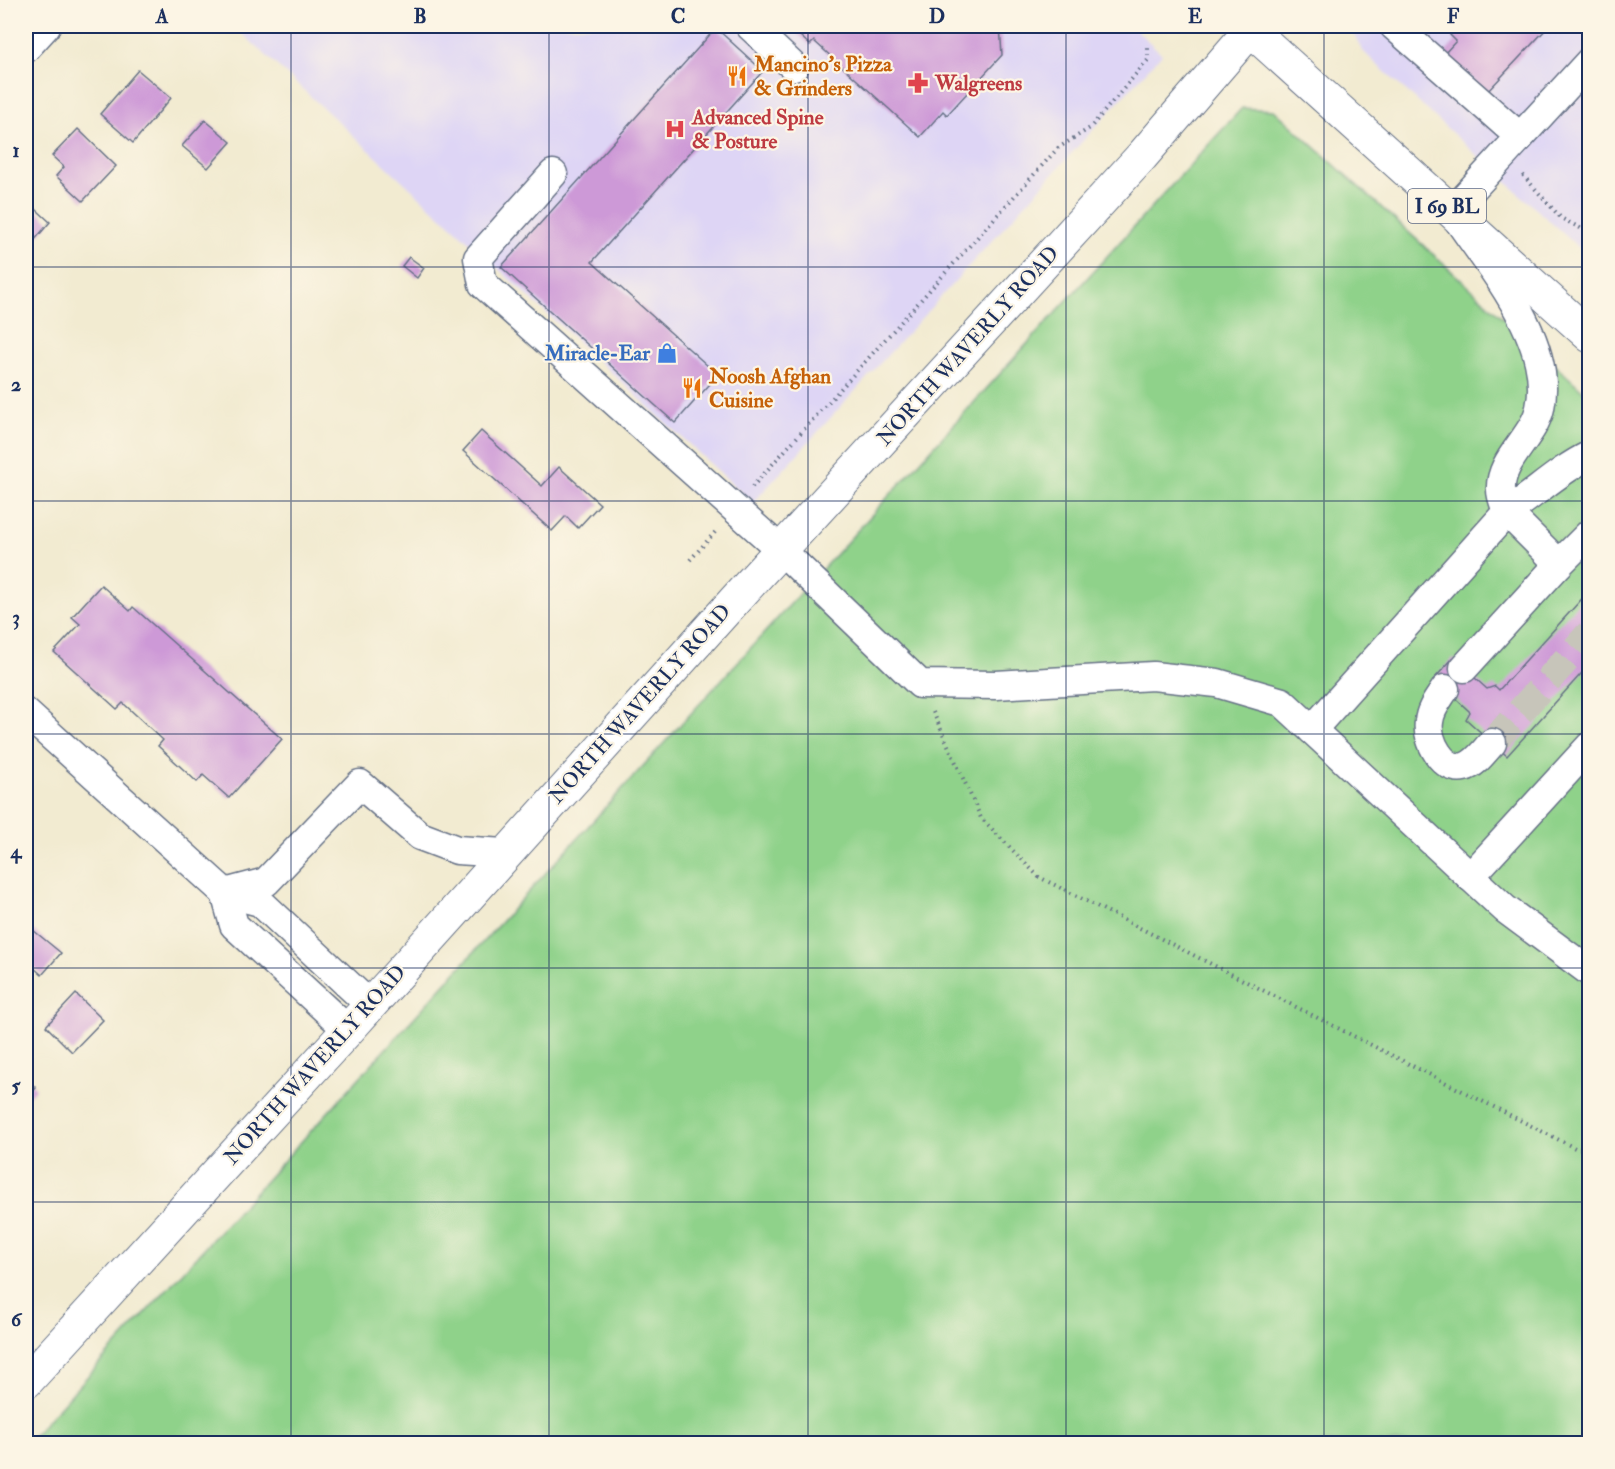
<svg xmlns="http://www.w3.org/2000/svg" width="1615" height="1469" viewBox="0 0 1615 1469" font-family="'IM FELL Double Pica',serif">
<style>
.built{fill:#ded5f5}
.green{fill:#8fd28a;stroke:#558074;stroke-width:1.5}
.building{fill:#cd99d7}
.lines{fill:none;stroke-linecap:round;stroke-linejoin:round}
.minor-tunnel{stroke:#c7c5ba;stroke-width:28;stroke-dasharray:28 14;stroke-linecap:butt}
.minor-casing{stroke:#667186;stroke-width:31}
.major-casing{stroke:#667186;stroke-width:35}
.path{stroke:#667186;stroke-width:4;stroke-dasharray:1.5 4.5;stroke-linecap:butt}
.minor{stroke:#fff;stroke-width:28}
.major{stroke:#fff;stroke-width:33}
.grid{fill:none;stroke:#1b2f5e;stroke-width:1.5;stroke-opacity:0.55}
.labels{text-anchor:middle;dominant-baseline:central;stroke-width:4.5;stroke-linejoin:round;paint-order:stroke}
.shield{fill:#fcf5e5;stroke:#5e6a86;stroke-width:1.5}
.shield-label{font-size:20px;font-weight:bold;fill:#1b2f5e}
.food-label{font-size:21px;font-weight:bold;fill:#c56008;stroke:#fcf5e5;text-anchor:start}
.health-label{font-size:21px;font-weight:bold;fill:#be3a42;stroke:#fcf5e5;text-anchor:start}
.street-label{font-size:21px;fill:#1b2f5e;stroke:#fcf5e5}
.shop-label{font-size:21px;font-weight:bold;fill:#366cbe;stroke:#fcf5e5;text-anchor:end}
.neatline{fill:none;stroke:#1b2f5e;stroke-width:2}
.grid-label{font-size:20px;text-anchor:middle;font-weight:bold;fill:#1b2f5e}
</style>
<rect width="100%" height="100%" fill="#fcf5e5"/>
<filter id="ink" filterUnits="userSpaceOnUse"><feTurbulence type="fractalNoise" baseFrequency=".0167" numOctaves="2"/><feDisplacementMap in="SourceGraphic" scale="12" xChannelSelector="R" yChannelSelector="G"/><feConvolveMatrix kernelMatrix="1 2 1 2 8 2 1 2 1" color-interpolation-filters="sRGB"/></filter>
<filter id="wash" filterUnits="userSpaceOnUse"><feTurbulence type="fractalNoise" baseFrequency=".008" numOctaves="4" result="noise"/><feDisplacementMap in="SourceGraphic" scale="24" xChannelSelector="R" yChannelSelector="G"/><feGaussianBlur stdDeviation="1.35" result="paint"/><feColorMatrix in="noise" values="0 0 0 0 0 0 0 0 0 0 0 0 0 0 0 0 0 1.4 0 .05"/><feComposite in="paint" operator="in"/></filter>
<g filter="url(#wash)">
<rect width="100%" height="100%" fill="#f2ebd1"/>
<!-- built -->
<g class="built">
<path d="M234 26H1132L1162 54 753 503Z"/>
<path d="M1350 26H1589V257L1373 61 1362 50Z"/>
</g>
<!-- green -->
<path class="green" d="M1242 108 1274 110 1589 396V1443L26 1444Z"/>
<g id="blocks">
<!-- building -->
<g class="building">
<path d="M789 26H1000L1002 55 947 115 943 111 920 137 814 41 810 45Z"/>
<path d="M1460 26H1549L1487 92 1445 53 1456 41 1450 35Z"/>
<path d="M716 28 763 71 592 262 718 375 675 423 501 267Z"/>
<path d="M138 70 171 98 133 143 100 114Z"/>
<path d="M205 120 231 142 208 168 182 146Z"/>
<path d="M78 129 116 166 83 201 56 176 64 167 52 156Z"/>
<path d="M26 200 50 222 26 250Z"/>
<path d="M409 257 424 268 417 278 402 266Z"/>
<path d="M481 431 542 486 559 467 600 504 578 528 566 516 552 531 463 451Z"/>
<path d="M101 585 130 611 133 607 282 739 229 798 203 775 197 782 158 746 163 740 123 703 117 709 54 652 80 624 72 617Z"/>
<path d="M1590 590V664L1507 756 1466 719 1470 712 1434 679 1453 658 1487 689 1495 686 1499 690Z"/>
<path d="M33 930 61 953 42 975 26 961V939Z"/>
<path d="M76 994 103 1020 72 1052 46 1026Z"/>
<path d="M26 1078 36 1088 26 1099Z"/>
</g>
</g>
</g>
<g filter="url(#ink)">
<use href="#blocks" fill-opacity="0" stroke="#667186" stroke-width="1.5"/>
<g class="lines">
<!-- minor-tunnel -->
<path class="minor-tunnel" d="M1492 743 1590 633"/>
<!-- minor casing -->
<g class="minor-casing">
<g id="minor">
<path d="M750 26 794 67"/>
<path d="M1394 26 1520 137"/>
<path d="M26 48 46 26"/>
<path d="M1590 61 1452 211C1487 264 1555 340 1540 408 1534 437 1499 460 1501 490 1501 497 1505 505 1507 512 1535 494 1559 470 1590 455"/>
<path d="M553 174 478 258 483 284 781 550 920 684 996 685 1153 676 1217 683 1282 702 1505 909 1590 972"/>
<path d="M1464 668 1559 564"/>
<path d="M1445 689C1438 700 1430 709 1429 722 1426 740 1443 772 1464 767 1476 764 1484 751 1492 743"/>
<path d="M26 713 225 893 266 882 360 784 420 836 457 850 505 853"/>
<path d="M1312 730 1507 512 1559 564 1590 533"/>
<path d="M1470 877 1590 746"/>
<path d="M225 893 234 925 348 1030"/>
<path d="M225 893 260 902 370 1005"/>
</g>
</g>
<!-- major casing -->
<g class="major-casing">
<g id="major">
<path d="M1246 26 1590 336"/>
<path d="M26 1382 348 1030 735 600 1142 156 1254 26"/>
</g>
</g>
<!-- path -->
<g class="path">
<path d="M1523 175 1561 218 1580 228 1590 236"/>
<path d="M752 487 1058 148 1090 128 1148 60V47"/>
<path d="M690 560 717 530"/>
<path d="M933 712 981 818 1039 877 1575 1148 1590 1150"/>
</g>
<!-- minor -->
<use href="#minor" class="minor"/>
<!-- major -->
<use href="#major" class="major"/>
</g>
</g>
<!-- grid -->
<path class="grid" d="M291 26V1444M549 26V1444M808 26V1444M1066 26V1444M1324 26V1444M26 267H1590M26 501H1590M26 734H1590M26 968H1590M26 1202H1590"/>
<!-- icons -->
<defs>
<g id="restaurant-bare" transform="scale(1.62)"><path d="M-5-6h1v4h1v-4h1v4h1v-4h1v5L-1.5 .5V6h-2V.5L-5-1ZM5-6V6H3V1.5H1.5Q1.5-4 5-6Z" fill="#e8710a" stroke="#fcf5e5" stroke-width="2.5" paint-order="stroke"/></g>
<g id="pharmacy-bare" transform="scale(1.62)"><path d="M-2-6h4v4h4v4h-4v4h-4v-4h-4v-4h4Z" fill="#e0444e" stroke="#fcf5e5" stroke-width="2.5" paint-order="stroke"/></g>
<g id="hospital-bare" transform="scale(1.62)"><path d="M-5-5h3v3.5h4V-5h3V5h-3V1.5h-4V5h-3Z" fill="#e0444e" stroke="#fcf5e5" stroke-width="2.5" paint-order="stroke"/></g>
<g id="shop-bare" transform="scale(1.62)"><path d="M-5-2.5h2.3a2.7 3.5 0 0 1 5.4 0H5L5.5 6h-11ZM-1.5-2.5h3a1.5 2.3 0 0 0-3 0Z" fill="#3f7fe0" stroke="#fcf5e5" stroke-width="2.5" paint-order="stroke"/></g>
</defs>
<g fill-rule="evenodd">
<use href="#restaurant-bare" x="737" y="76"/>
<use href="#pharmacy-bare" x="918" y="83"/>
<use href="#hospital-bare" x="675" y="129"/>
<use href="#shop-bare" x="667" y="353"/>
<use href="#restaurant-bare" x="692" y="388"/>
</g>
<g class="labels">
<!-- shield labels -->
<rect class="shield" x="1408" y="189" width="78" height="34" rx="4.5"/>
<g class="shield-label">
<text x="1447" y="206">I 69 BL</text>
</g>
<!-- food labels -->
<g class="food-label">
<text x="754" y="64">Mancino's Pizza<tspan x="754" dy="24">&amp; Grinders</tspan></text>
<text x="709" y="376">Noosh Afghan<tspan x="709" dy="24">Cuisine</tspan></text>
</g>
<!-- health labels -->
<g class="health-label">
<text x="935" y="83">Walgreens</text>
<text x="692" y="117">Advanced Spine<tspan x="692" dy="24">&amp; Posture</tspan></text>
</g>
<!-- street labels -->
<g class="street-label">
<text transform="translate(968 346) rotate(-48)">NORTH WAVERLY ROAD</text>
<text transform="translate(640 704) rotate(-48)">NORTH WAVERLY ROAD</text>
<text transform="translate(315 1065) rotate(-48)">NORTH WAVERLY ROAD</text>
</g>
<!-- shop labels -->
<g class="shop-label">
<text x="650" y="353">Miracle-Ear</text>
</g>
</g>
<!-- margin -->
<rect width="1615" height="1469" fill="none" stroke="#fcf5e5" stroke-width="66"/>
<rect x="33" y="33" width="1549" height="1403" class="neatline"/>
<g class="grid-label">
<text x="162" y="23">A</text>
<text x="420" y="23">B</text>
<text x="678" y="23">C</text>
<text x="937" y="23">D</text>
<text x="1195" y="23">E</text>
<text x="1453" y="23">F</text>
<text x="16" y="157">1</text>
<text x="16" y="391">2</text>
<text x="16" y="624">3</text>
<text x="16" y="858">4</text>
<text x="16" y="1092">5</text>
<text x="16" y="1326">6</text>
</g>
</svg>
